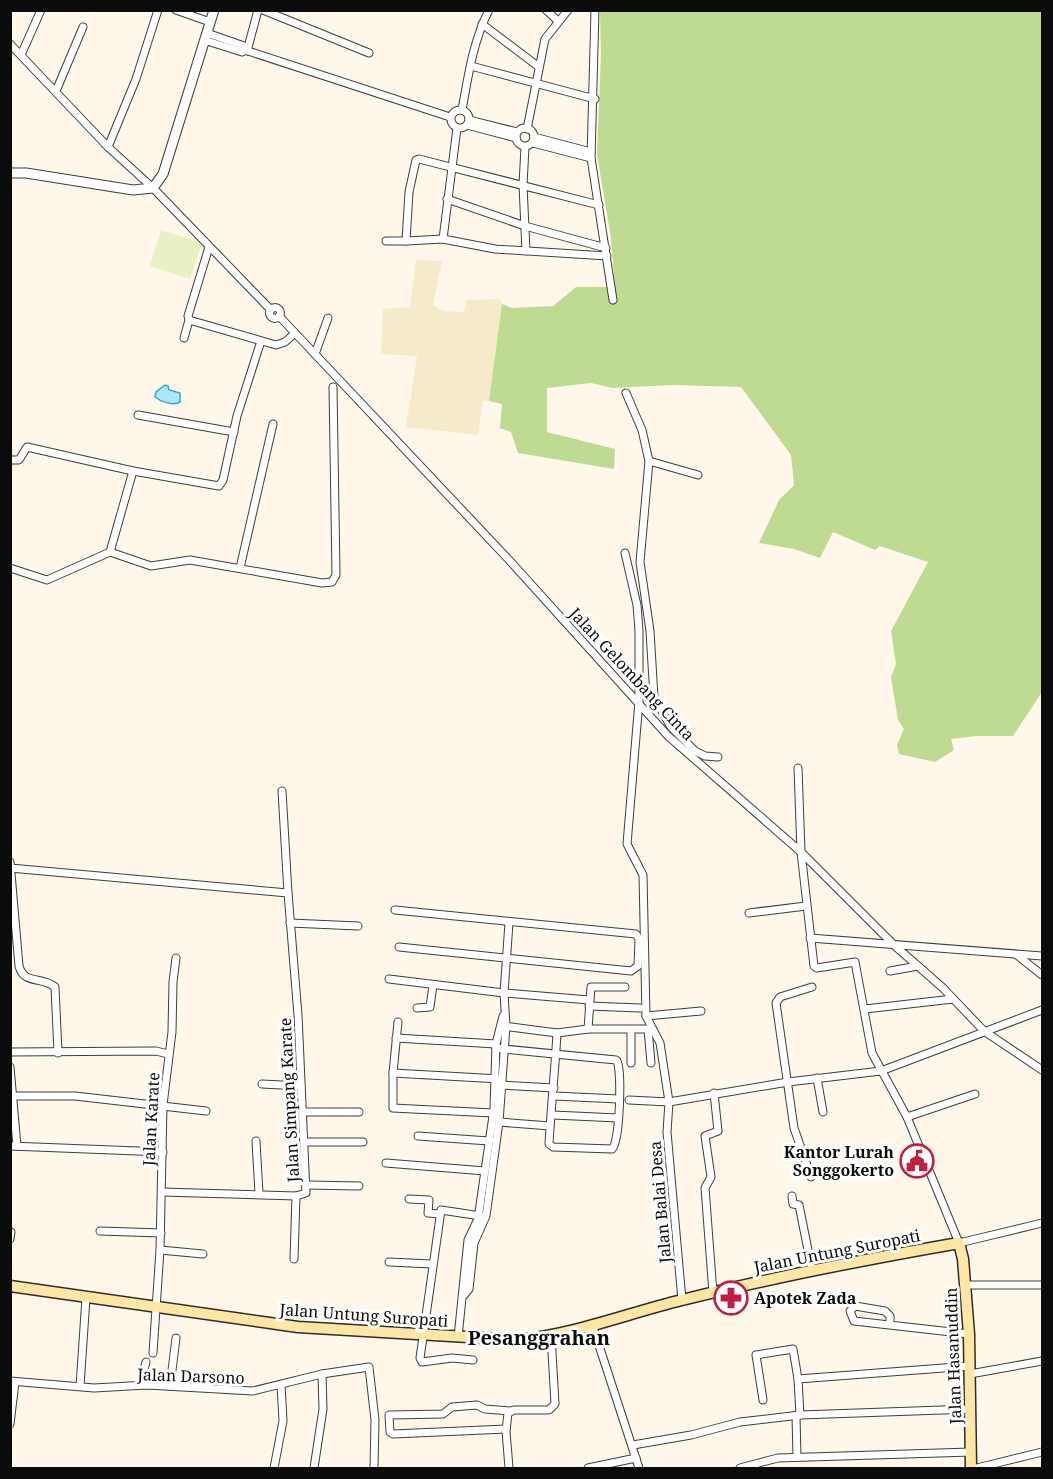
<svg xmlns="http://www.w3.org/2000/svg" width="1053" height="1479" viewBox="0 0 1053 1479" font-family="'Noto Serif',serif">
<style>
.farmland{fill:#f5eac9}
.forest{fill:#bfdb91}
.pitch{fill:#e9f1c4}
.water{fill:#ace8f8;stroke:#30acd2;stroke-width:1.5}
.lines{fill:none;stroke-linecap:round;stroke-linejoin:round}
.minor-casing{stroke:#3e3e3e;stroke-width:9}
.tertiary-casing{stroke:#3e3e3e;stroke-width:11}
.secondary-casing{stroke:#2d2d2d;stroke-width:13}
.minor{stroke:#fff;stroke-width:7}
.tertiary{stroke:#fff;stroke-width:9}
.secondary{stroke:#ffe6a4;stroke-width:10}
.labels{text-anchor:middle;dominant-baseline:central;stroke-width:6;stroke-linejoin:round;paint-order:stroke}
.street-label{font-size:16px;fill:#0b0b0b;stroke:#fff}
.poi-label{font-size:16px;font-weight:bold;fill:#0b0b0b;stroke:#fff;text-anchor:end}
.quarter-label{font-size:20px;font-weight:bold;fill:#0b0b0b;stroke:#fff}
</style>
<rect width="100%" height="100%" fill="#fff7e9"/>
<!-- farmland -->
<path class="farmland" d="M416 260 442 261 433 305 443 311 464 312 467 300 500 299 502 304 489 401H483L478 435 406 427 417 356 381 354 383 309 410 307Z"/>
<!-- forest -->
<path class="forest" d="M600 11H1042V692L1013 736H976L951 739 954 750 935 762 899 754 897 745 904 729 898 720 891 677 896 664 891 631 928 562 880 546 875 550 833 532 820 558 794 549 759 543 779 500 794 485 791 455 741 387 674 385 613 388 591 383 547 388V432L615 449 614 469 518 453 511 432 500 428 502 404 489 401 502 304 512 308 553 306 576 287H615L611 238 597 155 601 54Z"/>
<!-- pitch -->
<path class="pitch" d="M161 230 202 243 190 279 150 266Z"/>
<!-- water -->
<path class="water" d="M165 385 168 386 169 390 180 393V402C173 406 161 402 155 397L156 392Z"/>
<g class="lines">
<!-- minor casing -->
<g class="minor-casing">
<g id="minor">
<path d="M176 10 210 22"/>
<path d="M263 10 369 53"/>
<path d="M546 10 558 21"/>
<path d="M595 10 591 158 613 300"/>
<path d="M482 24 539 67"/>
<path d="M207 33 244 46 245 50"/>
<path d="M204 40 242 52 245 50 450 117"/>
<path d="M10 44 108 147 153 188 271 310"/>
<path d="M247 51 258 10"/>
<path d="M21 55 41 10"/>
<path d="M471 66 595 99"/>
<path d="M56 91 83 27"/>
<circle cx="460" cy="119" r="9"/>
<path d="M462 110C468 77 473 41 489 10"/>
<path d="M469 120 517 132"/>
<path d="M467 125 516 138"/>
<circle cx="525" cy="137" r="9"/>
<path d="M527 129 545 39 568 10"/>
<path d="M534 137 591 152"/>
<path d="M533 143 591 158"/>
<path d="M108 147 136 79 158 10"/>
<path d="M525 147 523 185 526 251"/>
<path d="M447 199 525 226 606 248"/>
<path d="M599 205 419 159 416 160 409 192 406 241 443 239 495 249 607 256"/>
<path d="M443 239 457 128"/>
<path d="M386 241H406"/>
<path d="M209 247 188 316 189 320 276 345 285 342 294 334"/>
<circle cx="275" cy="313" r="5.5"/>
<path d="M279 316 510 561 668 736 801 852 894 945 943 988 984 1031 1042 1070"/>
<path d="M184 338 189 320"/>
<path d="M315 354 328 318"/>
<path d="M626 393 642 430 649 461 640 562 650 631 654 697 671 727 695 751 705 756 718 757"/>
<path d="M138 415 234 432"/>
<path d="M10 460H19L27 447 133 471 219 486 223 480 237 416 261 341"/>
<path d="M649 461 698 475"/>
<path d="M110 552 133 471"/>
<path d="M625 553 637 605 639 631V701L627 844 643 875 646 1016 660 1043 669 1102 629 1100"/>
<path d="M10 568 47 580 110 552 151 566 190 560 322 583 332 582 336 575 333 387"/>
<path d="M240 568 273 424"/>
<path d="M798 768 801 852 814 966 817 968 855 962 872 1053 907 1117 959 1243 1042 1223"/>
<path d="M282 791 288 893"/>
<path d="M10 862 19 966C24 985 42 976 55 987L58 1053"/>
<path d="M10 868 288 893 298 1015 306 1193 296 1196 162 1192"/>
<path d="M395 910 636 934 639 939 638 966 631 971 399 947"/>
<path d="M749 913 806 906"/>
<path d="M290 923 358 926"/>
<path d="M810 938 1042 956"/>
<path d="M1017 955 1042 975"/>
<path d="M890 971 918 966"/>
<path d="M389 979 504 993 589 1000"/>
<path d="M589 1006 640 1008"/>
<path d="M417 1008 430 1007 433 985"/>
<path d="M865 1009 953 999"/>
<path d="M646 1016 701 1011"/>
<path d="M398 1022 393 1073V1108L493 1113"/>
<path d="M503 1026 557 1033 588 1029H648L651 1063"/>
<path d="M588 1029 591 987H625"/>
<path d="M631 1030V1063"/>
<path d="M396 1038 496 1044"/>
<path d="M496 1048 504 1049 616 1060 617 1061C622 1072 620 1142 612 1149L553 1147 549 1144C551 1107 555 1070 557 1033"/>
<path d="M10 1052 156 1051 168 1054"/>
<path d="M10 1067 17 1146"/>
<path d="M393 1073 500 1079"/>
<path d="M817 1078 823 1112"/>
<path d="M262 1084 301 1086"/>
<path d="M500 1085 554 1088"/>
<path d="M10 1096H75L206 1111"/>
<path d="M554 1096 619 1099"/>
<path d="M302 1112H359"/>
<path d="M553 1115 618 1118"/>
<path d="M907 1117 975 1094"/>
<path d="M499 1122 550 1126"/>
<path d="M418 1136 489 1141"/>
<path d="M256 1141 259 1194"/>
<path d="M304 1142H363"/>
<path d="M10 1146 163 1152"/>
<path d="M386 1163 485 1171"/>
<path d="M811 1177 794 1128 776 1003 780 997 812 987"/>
<path d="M307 1185 359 1186"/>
<path d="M792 1196 793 1204 799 1205 812 1270"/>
<path d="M409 1199 429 1200 428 1213 440 1214"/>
<path d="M100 1231 161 1233"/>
<path d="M10 1239 11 1232"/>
<path d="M160 1250 203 1254"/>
<path d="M294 1259 296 1196"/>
<path d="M389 1262 432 1264"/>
<path d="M965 1285H1042"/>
<path d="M713 1293 705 1188 711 1177 705 1136 718 1131 714 1093"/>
<path d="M464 1295 469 1289 474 1243 486 1216 499 1122 506 1026 504 993 509 923"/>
<path d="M682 1300 667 1132 669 1102 788 1082 881 1071 1042 1010"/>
<path d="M592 1324 639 1468"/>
<path d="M890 1325V1316L885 1311 855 1306 850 1311 854 1321 969 1334"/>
<path d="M458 1337 468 1240 478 1219 494 1109 496 1044 503 1016"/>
<path d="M153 1353 160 1250 163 1105 172 1032 173 982 176 958"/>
<path d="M473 1360 452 1358 422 1362 420 1358 441 1210 481 1216"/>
<path d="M146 1362 143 1374 147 1385"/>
<path d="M970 1374 1042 1361"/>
<path d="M10 1381 94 1388 147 1385 253 1391 322 1374 369 1367 375 1420 374 1468"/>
<path d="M80 1386 86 1298"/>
<path d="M170 1386 176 1338"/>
<path d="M763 1400 756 1355 793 1349 798 1379"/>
<path d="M800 1415 798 1379 970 1366"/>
<path d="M796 1416 797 1457"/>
<path d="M10 1424 15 1382"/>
<path d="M506 1429 393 1434 390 1432 389 1415 443 1414 452 1407 477 1405 485 1409 511 1411"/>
<path d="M633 1445 691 1435 740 1422 800 1415 971 1409"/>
<path d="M274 1468 283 1421 281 1385"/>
<path d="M314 1468 323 1409 322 1374"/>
<path d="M509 1468 506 1431 508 1413 514 1410H549L555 1404 551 1335"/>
<path d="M588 1468 636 1458"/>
<path d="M740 1468 778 1458 971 1452"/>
<path d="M977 1468 1042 1452"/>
</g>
</g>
<!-- tertiary casing -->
<g class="tertiary-casing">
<path id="tertiary" d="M10 173H26L133 190 153 188 163 174 214 10"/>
</g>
<!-- secondary casing -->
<g class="secondary-casing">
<path id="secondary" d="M10 1286 298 1327 518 1340C574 1335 628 1313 682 1300 774 1277 867 1259 959 1243L963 1259 969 1334 971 1468"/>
</g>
<!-- minor -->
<use href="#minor" class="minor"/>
<!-- tertiary -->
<use href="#tertiary" class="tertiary"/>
<!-- secondary -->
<use href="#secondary" class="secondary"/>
</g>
<!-- icons -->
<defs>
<g id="civic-ring" transform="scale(1.725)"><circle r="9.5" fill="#fff" stroke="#bf1f41" stroke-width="1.5"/><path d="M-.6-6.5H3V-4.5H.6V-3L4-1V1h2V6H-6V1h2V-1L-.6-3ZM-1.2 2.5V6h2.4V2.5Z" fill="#bf1f41"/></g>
<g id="pharmacy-ring" transform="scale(1.725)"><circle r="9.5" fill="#fff" stroke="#bf1f41" stroke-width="1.5"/><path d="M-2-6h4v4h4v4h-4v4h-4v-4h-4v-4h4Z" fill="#bf1f41"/></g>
</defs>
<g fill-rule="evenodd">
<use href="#civic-ring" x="917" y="1161"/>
<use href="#pharmacy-ring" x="731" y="1298"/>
</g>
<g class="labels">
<!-- street labels -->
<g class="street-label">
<text transform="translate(632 674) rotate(47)">Jalan Gelombang Cinta</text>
<text transform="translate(289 1100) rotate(-93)">Jalan Simpang Karate</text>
<text transform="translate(151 1119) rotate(-87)">Jalan Karate</text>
<text transform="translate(660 1202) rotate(-95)">Jalan Balai Desa</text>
<text transform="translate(837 1251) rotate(-11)">Jalan Untung Suropati</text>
<text transform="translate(364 1315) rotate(4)">Jalan Untung Suropati</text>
<text transform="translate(953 1356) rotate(-92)">Jalan Hasanuddin</text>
<text transform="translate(191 1376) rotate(2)">Jalan Darsono</text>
</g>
<!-- poi labels -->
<g class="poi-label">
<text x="894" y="1152">Kantor Lurah<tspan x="894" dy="18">Songgokerto</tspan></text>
<text x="754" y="1298" text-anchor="start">Apotek Zada</text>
</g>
<!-- quarter labels -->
<g class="quarter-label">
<text x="539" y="1337">Pesanggrahan</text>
</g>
</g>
<!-- border -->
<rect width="1053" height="1479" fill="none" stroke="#0b0b0b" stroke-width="24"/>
</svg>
